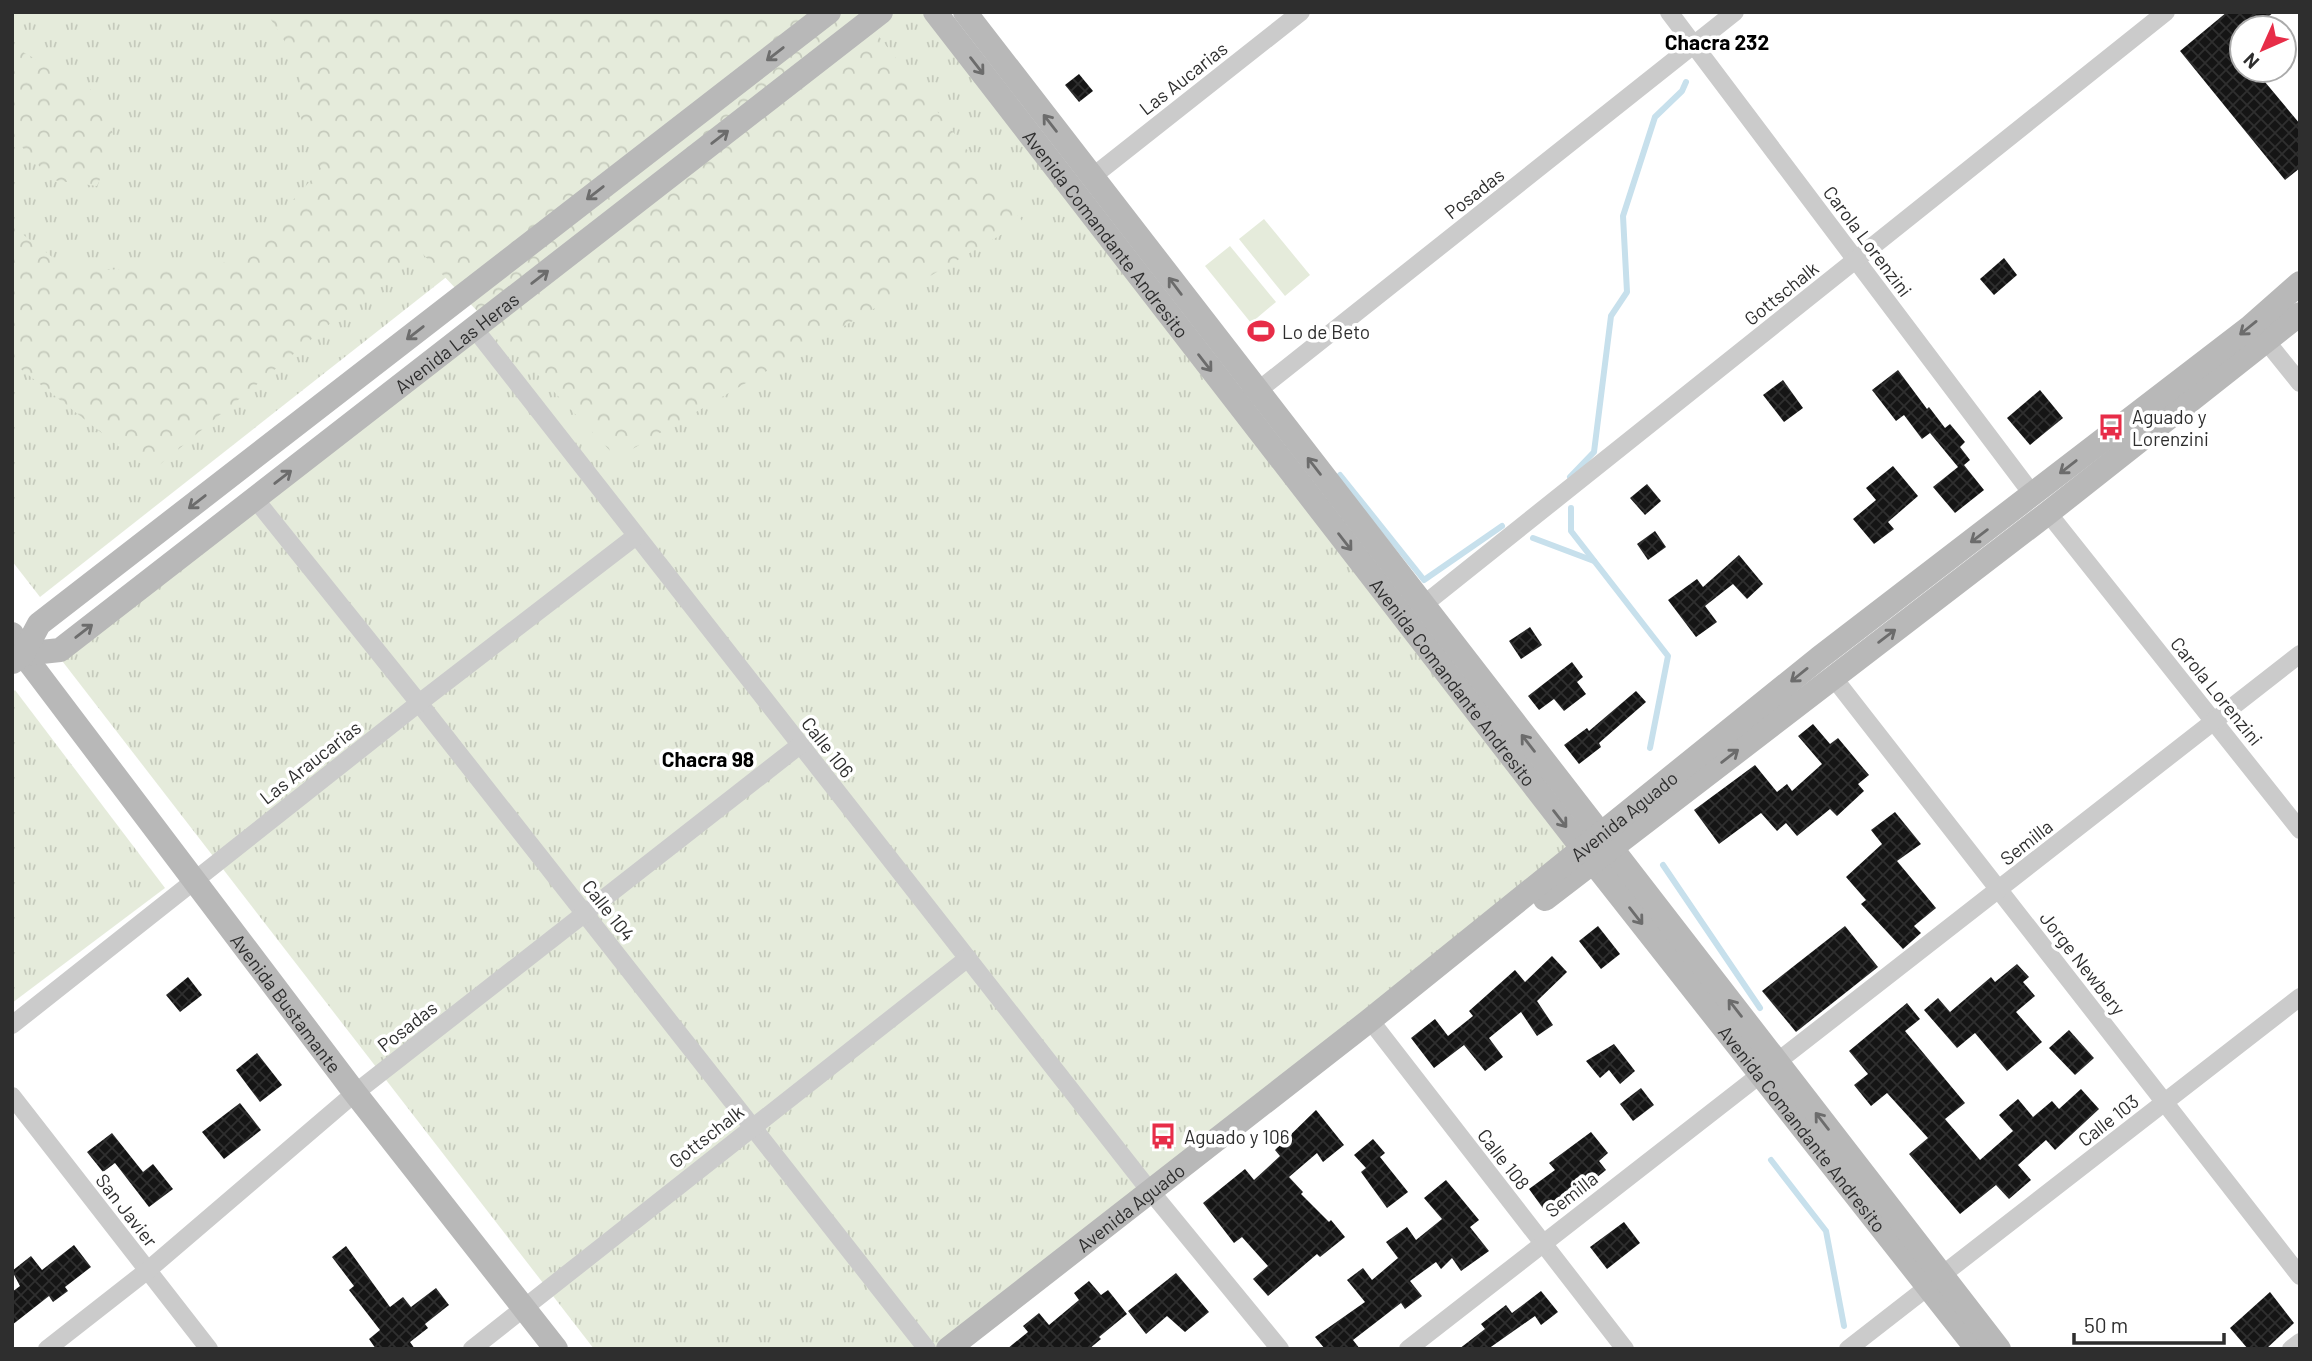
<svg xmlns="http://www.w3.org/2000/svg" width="2312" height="1361" viewBox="0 0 2312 1361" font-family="Barlow,sans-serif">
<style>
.grass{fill:url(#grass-tufts)}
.forest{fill:url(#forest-crowns)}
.pitch{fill:#e5ebdb}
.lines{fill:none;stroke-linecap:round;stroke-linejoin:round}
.stream{stroke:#c7e0ec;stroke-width:6}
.building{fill:url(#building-cross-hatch)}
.minor{stroke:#cbcbcb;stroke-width:18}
.secondary{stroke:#b8b8b8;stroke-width:24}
.oneway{stroke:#6c6c6c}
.labels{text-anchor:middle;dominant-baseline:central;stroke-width:7;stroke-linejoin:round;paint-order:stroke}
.street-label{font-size:19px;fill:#2e2e2e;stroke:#fff}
.poi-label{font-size:19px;fill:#2e2e2e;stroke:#fff;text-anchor:start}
.neighbourhood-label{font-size:21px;font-weight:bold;fill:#000;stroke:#fff}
</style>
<defs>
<pattern id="grass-tufts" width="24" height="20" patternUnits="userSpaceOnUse" patternTransform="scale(1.75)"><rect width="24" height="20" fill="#e5ebdb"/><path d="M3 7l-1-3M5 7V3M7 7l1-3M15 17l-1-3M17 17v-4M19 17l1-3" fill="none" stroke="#c5cabc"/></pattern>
<pattern id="forest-crowns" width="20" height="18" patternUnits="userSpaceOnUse" patternTransform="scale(1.75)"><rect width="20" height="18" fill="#e5ebdb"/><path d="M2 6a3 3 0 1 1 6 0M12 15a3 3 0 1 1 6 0" fill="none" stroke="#c5cabc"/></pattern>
<pattern id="building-cross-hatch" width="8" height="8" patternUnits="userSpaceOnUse" patternTransform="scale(1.75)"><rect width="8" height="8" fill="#151515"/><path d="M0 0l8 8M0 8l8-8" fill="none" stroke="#2f2f2f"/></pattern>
</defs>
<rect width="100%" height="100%" fill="#fff"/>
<!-- grass -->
<g class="grass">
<path d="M12 12H783L40 597 12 561Z"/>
<path d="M878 12H926L1575 853 938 1349H594L56 653Z"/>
<path d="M15 690 165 888 12 1003V693Z"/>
</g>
<!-- forest -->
<g class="forest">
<path d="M266 12H860L1023 222 617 458 419 250 151 472 12 362V226L60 263 105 270 237 262 321 169 297 108 301 67Z"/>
<path d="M12 46 104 97 115 144 97 186 52 180 12 136Z"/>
</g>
<!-- pitch -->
<g class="pitch">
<path d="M1264 219 1310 275 1285 296 1239 239Z"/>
<path d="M1230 246 1276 302 1251 323 1205 266Z"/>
</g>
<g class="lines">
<!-- stream -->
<g class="stream">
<path d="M1340 475 1424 580 1502 526"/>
<path d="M1570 477 1594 452 1611 316 1627 292 1623 216 1655 117 1682 91 1686 82"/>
<path d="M1571 508V531L1668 656 1650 748"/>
<path d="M1533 538 1594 561"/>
<path d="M1663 865 1760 1008"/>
<path d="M1771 1160 1826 1231 1844 1326"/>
</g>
</g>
<!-- building -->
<g class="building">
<path d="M2227 12H2274L2254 28H2242V38L2234 44 2242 53V70H2255L2300 124V168L2285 180 2180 51Z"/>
<path d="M1079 74 1093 91 1079 102 1065 85Z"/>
<path d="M2004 258 2017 275 1994 295 1980 279Z"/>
<path d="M1898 370 1927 409 1929 407 1945 428 1950 424 1965 442 1960 447 1970 460 1964 465 1984 490 1955 513 1933 487 1958 467 1930 433 1922 439 1904 415 1896 421 1872 390Z"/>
<path d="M1783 380 1803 408 1784 422 1763 395Z"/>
<path d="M2040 390 2063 418 2030 445 2007 418Z"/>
<path d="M1893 466 1918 496 1888 522 1894 529 1874 544 1853 519 1876 500 1866 488Z"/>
<path d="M1647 484 1661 501 1645 515 1630 498Z"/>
<path d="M1655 531 1666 547 1648 560 1637 544Z"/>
<path d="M1739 555 1763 584 1747 599 1733 584 1705 606 1717 622 1696 637 1668 600 1697 579 1703 587Z"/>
<path d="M1530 627 1542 645 1521 659 1509 641Z"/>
<path d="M1572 662 1583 677 1577 682 1586 694 1564 711 1554 699 1539 710 1528 696Z"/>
<path d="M1636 691 1646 702 1599 743 1601 747 1579 764 1564 745 1587 728 1589 731Z"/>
<path d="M1813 724 1830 744 1838 738 1869 775 1858 784 1864 791 1837 816 1830 809 1797 836 1786 823 1777 831 1761 813 1719 844 1694 810 1755 765 1777 792 1787 784 1792 791 1822 764 1798 736Z"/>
<path d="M1895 812 1921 844 1897 861 1936 908 1914 926 1921 933 1903 949 1861 904 1866 900 1846 877 1882 844 1871 830Z"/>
<path d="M1598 926 1620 954 1601 969 1579 941Z"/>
<path d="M1845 926 1878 967 1796 1032 1762 991Z"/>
<path d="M1552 956 1567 972 1537 1001 1553 1025 1537 1036 1521 1012 1489 1038 1503 1057 1485 1071 1464 1045 1434 1068 1411 1038 1435 1019 1448 1036 1473 1016 1469 1011 1515 970 1525 982Z"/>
<path d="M2017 964 2029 977 2023 982 2035 996 2016 1012 2042 1042 2007 1071 1975 1033 1957 1048 1924 1010 1938 998 1950 1012 1991 977 1995 982Z"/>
<path d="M188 977 202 995 180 1012 166 995Z"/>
<path d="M1907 1003 1920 1019 1905 1031 1965 1103 1945 1119 1980 1160 2013 1131 1999 1115 2018 1099 2033 1117 2052 1101 2059 1109 2081 1089 2099 1109 2055 1150 2046 1140 2018 1165 2031 1180 2009 1199 1996 1185 1960 1214 1909 1154 1928 1138 1887 1093 1871 1106 1854 1085 1868 1074 1849 1051Z"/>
<path d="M2069 1030 2094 1058 2075 1075 2049 1048Z"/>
<path d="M1614 1044 1635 1071 1620 1084 1609 1070 1600 1078 1586 1061Z"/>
<path d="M257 1053 282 1085 260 1102 236 1070Z"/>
<path d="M1641 1088 1654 1105 1633 1121 1620 1104Z"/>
<path d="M240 1103 261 1130 224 1159 202 1132Z"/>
<path d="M1316 1110 1344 1145 1323 1162 1317 1153 1289 1177 1303 1192 1301 1194 1329 1222 1331 1220 1345 1237 1320 1257 1317 1254 1268 1296 1253 1279 1268 1266 1242 1237 1234 1243 1203 1203 1245 1169 1254 1180 1280 1156 1275 1150Z"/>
<path d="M1591 1132 1608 1153 1599 1161 1606 1170 1581 1190 1578 1187 1545 1211 1529 1189 1555 1170 1549 1163Z"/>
<path d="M112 1133 143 1172 153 1164 173 1189 149 1207 115 1163 103 1172 87 1152Z"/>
<path d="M1373 1139 1385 1153 1380 1157 1408 1192 1387 1208 1361 1172 1366 1168 1354 1155Z"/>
<path d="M1446 1180 1479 1220 1470 1227 1489 1251 1461 1271 1452 1258 1441 1269 1436 1262 1410 1281 1422 1296 1405 1309 1401 1303 1353 1340 1360 1349H1325L1315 1337 1365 1302 1347 1280 1363 1268 1372 1280 1398 1258 1386 1242 1407 1227 1416 1240 1442 1219 1424 1198Z"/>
<path d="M1624 1222 1640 1243 1607 1269 1590 1247Z"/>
<path d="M74 1245 91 1267 65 1287 68 1291 53 1302 49 1296 12 1325V1292L20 1286 12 1271 31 1256 42 1270Z"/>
<path d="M346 1246 390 1307 403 1297 411 1307 436 1288 449 1305 425 1324 428 1328 410 1342 415 1349H376L369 1339 380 1330 349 1290 354 1286 332 1257Z"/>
<path d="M1176 1273 1209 1312 1185 1332 1167 1316 1146 1334 1128 1311Z"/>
<path d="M1089 1281 1101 1295 1108 1290 1127 1314 1099 1337 1101 1339 1089 1349H1007L1028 1332 1023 1326 1039 1313 1049 1325 1079 1300 1074 1293Z"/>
<path d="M1541 1291 1558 1312 1541 1325 1535 1316 1488 1349H1459L1485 1329 1481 1324 1506 1305 1512 1313Z"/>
<path d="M2270 1292 2294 1323 2266 1349H2248L2230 1328Z"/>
</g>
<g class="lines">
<!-- minor -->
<g class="minor">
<path d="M1669 12 2033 495"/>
<path d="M1092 177 1301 12"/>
<path d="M474 328 1150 1191"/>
<path d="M2267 342 2300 383"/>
<path d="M1250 397 1735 12"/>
<path d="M255 499 419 703 927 1349"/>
<path d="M2048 513 2300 830"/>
<path d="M1422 606 2166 12"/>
<path d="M1833 677 2300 1276"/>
<path d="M12 1025 419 703 636 536"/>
<path d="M1377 1029 1625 1349"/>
<path d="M1777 1062 2300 654"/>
<path d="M12 1096 209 1349"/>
<path d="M1157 1199 1280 1349"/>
<path d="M1942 1275 2300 997"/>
<path d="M47 1349 148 1270 355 1093 800 745"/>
<path d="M472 1349 968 958"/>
<path d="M1408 1349 1761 1074"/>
<path d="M1848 1349 1929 1286"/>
<path d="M2291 1349 2300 1342"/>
</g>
<!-- secondary -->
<g class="secondary">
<path id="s1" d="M935 12 1593 862 1977 1349"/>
<path d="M965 12 1999 1349"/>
<path id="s2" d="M12 634 23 654 355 1093 556 1349"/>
<path id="s3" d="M23 654 60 650 881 12"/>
<path d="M13 662 23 654 39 624 829 12"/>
<path d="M1545 899 2048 513 2300 314"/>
<path id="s4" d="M948 1349 1370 1020 1819 658 2250 327 2300 283"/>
</g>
</g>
<!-- one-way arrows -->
<defs><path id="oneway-shaft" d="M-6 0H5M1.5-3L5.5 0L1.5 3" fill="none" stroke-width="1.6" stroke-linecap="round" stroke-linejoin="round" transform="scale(1.75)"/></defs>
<g class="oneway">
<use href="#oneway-shaft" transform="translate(775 54) rotate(142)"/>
<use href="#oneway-shaft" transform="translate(977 66) rotate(52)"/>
<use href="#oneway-shaft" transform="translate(1050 123) rotate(-128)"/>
<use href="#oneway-shaft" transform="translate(720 137) rotate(-38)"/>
<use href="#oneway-shaft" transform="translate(595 193) rotate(142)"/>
<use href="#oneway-shaft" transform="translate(540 277) rotate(-38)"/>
<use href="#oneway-shaft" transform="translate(1175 286) rotate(-127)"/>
<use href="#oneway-shaft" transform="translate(2248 328) rotate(141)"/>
<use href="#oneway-shaft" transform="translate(415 333) rotate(142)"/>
<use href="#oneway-shaft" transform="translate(1205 363) rotate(52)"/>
<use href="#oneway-shaft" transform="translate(1314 466) rotate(-128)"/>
<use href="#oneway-shaft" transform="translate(2068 467) rotate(142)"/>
<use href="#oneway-shaft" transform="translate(283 477) rotate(-38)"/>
<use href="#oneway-shaft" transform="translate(197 502) rotate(142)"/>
<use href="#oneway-shaft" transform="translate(1979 536) rotate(143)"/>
<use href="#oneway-shaft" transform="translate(1345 542) rotate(52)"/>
<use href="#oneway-shaft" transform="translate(84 631) rotate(-38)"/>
<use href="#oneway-shaft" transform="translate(1887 636) rotate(-37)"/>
<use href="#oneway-shaft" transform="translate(1799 675) rotate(141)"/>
<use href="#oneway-shaft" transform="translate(1528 743) rotate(-128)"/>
<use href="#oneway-shaft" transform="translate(1730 756) rotate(-38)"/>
<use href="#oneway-shaft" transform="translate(1560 819) rotate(52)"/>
<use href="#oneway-shaft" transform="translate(1636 916) rotate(52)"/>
<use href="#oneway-shaft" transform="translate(1735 1008) rotate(-128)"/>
<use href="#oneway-shaft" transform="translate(1822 1121) rotate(-128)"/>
</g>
<!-- icons -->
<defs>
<g id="stadium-bare" transform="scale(2.1)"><path d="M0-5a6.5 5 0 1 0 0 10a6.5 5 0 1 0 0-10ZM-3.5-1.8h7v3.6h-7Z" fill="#e72d48" stroke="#fff" stroke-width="2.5" paint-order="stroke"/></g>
<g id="bus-bare" transform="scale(2.1)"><path d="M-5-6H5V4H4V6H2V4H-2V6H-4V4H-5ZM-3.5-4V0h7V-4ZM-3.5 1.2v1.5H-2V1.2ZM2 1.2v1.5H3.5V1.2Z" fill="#e72d48" stroke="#fff" stroke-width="2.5" paint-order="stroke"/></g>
</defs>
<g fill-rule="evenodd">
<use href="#stadium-bare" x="1261" y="331"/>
<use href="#bus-bare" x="2111" y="427"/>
<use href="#bus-bare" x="1163" y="1136"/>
</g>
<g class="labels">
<!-- street labels -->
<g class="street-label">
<text transform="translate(1183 78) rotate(-38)">Las Aucarias</text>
<text transform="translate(1474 193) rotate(-38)">Posadas</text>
<text stroke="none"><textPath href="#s1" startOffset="280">Avenida Comandante Andresito</textPath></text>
<text transform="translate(1868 241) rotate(53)">Carola Lorenzini</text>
<text transform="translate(1781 293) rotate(-39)">Gottschalk</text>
<text stroke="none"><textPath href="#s3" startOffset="539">Avenida Las Heras</textPath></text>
<text stroke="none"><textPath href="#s1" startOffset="847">Avenida Comandante Andresito</textPath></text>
<text transform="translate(2217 691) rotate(51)">Carola Lorenzini</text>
<text transform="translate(828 747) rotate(52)">Calle 106</text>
<text transform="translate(310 762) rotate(-38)">Las Araucarias</text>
<text stroke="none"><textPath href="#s4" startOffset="861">Avenida Aguado</textPath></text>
<text transform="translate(2026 842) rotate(-38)">Semilla</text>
<text transform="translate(609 910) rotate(52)">Calle 104</text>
<text transform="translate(2083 963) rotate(52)">Jorge Newbery</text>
<text stroke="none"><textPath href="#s2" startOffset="460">Avenida Bustamante</textPath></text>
<text transform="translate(407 1026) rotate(-38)">Posadas</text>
<text transform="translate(2108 1120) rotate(-38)">Calle 103</text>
<text stroke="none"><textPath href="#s1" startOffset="1414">Avenida Comandante Andresito</textPath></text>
<text transform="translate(706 1136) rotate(-38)">Gottschalk</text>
<text transform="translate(1504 1159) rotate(52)">Calle 108</text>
<text transform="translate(1571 1194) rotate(-38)">Semilla</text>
<text stroke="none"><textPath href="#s4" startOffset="231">Avenida Aguado</textPath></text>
<text transform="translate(127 1210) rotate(52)">San Javier</text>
</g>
<!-- poi labels -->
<g class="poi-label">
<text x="1282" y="331">Lo de Beto</text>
<text x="2132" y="416">Aguado y<tspan x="2132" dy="22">Lorenzini</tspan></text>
<text x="1184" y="1136">Aguado y 106</text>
</g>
<!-- neighbourhood labels -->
<g class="neighbourhood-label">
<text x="1717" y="41">Chacra 232</text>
<text x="708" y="758">Chacra 98</text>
</g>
</g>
<!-- border -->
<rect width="2312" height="1361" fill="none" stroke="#2e2e2e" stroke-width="28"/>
<!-- north arrow -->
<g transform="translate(2263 49) rotate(225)"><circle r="33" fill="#ffffff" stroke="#ababab" stroke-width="2"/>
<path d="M0-5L12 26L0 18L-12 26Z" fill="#e72d48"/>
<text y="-10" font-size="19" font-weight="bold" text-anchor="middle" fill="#2e2e2e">N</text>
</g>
<!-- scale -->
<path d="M2074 1333v10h150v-10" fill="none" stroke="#2e2e2e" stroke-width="3.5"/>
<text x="2084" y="1333" font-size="21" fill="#2e2e2e" stroke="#ffffff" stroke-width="5" paint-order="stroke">50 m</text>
</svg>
